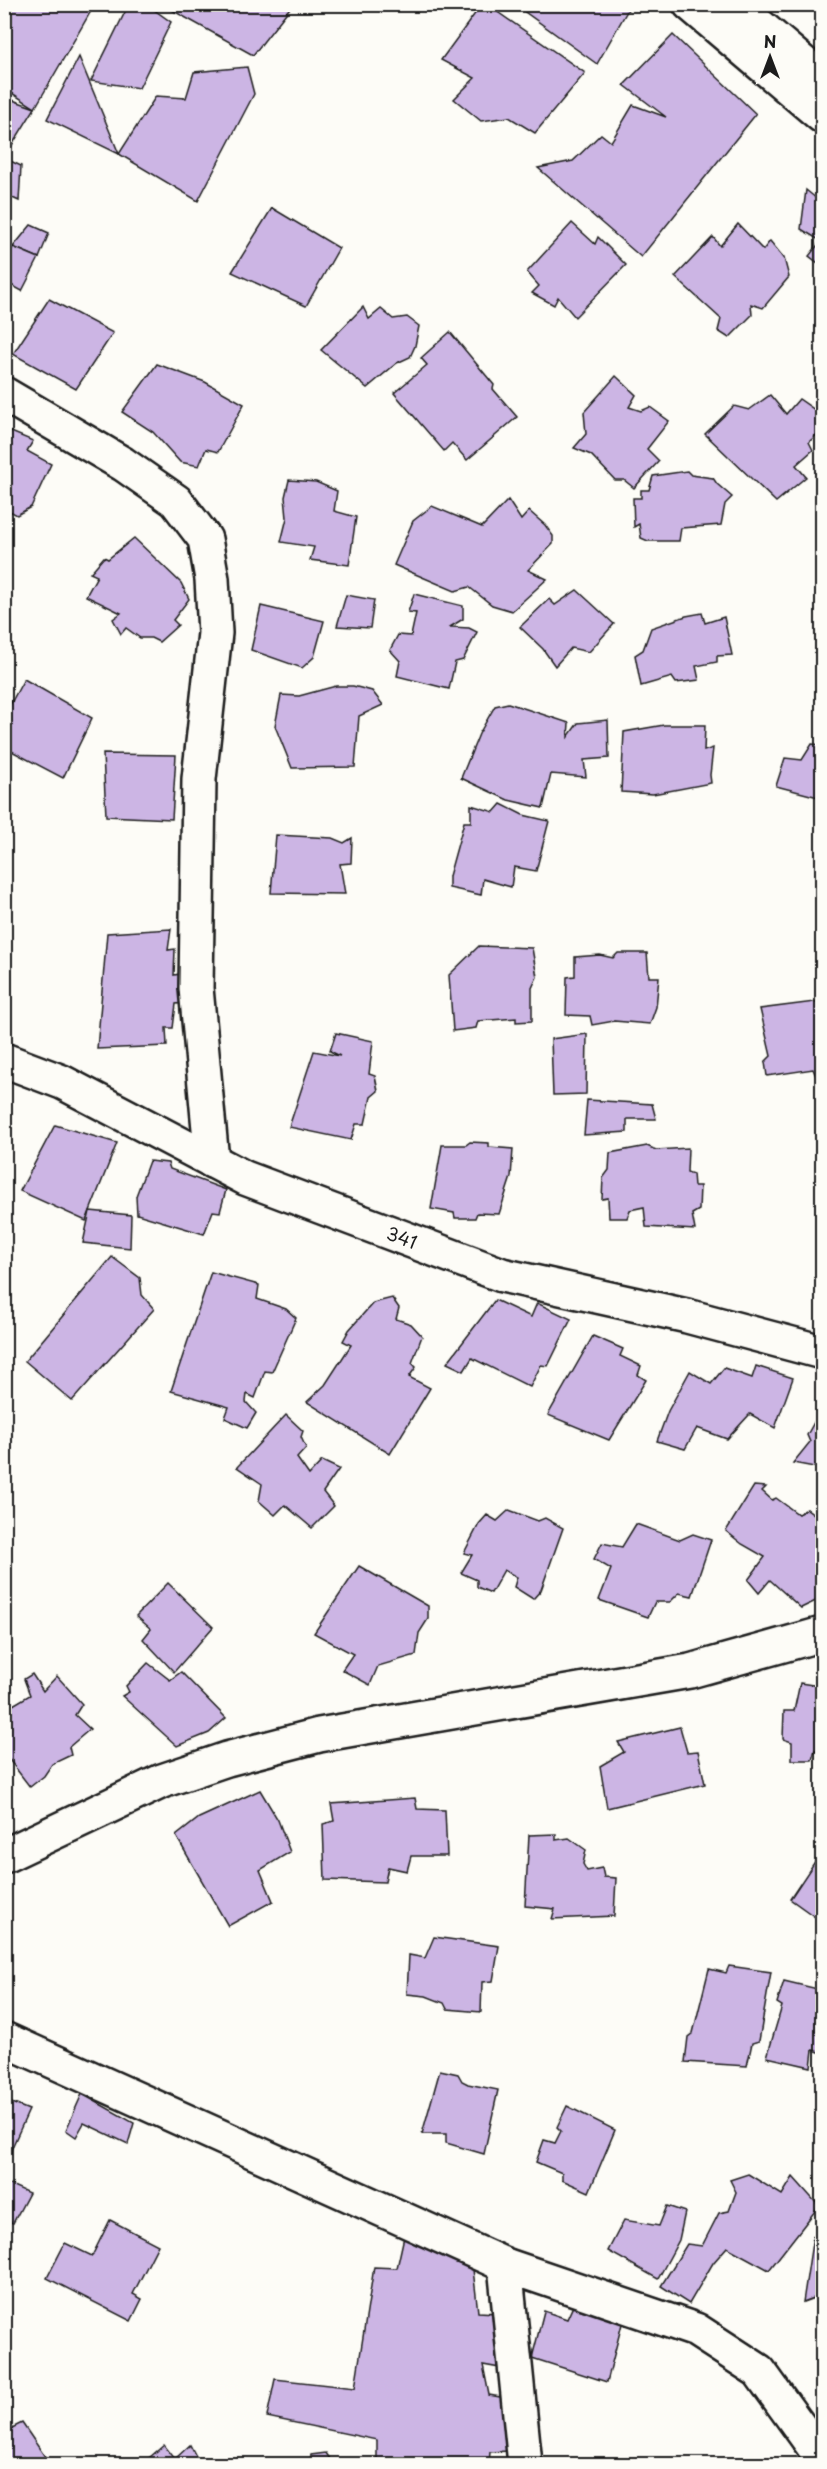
<svg xmlns="http://www.w3.org/2000/svg" width="827" height="2469" viewBox="0 0 827 2469" font-family="'Playpen Sans',sans-serif">
<style>
.building{fill:#ccb5e4;stroke:#1c1c1c;stroke-width:1.5}
.lines{fill:none;stroke-linecap:round;stroke-linejoin:round}
.street-casing{stroke:#1c1c1c;stroke-width:38}
.secondary-casing{stroke:#1c1c1c;stroke-width:38}
.street{stroke:#fdfcf7;stroke-width:33}
.secondary{stroke:#fdfcf7;stroke-width:33}
.labels{text-anchor:middle;dominant-baseline:central;stroke-width:4.5;stroke-linejoin:round;paint-order:stroke}
.street-label{font-size:18px;fill:#1c1c1c;stroke:#fdfcf7}
</style>
<rect width="100%" height="100%" fill="#fdfcf7"/>
<filter id="ink" filterUnits="userSpaceOnUse"><feTurbulence type="fractalNoise" baseFrequency=".0167" numOctaves="2"/><feDisplacementMap in="SourceGraphic" scale="12" xChannelSelector="R" yChannelSelector="G"/><feConvolveMatrix kernelMatrix="1 2 1 2 8 2 1 2 1" color-interpolation-filters="sRGB"/></filter>
<g filter="url(#ink)">
<!-- building -->
<g class="building">
<path d="M4 4H95L35 108 4 88Z"/>
<path d="M129 4H146L171 22 139 88 91 81Z"/>
<path d="M174 4H293L253 55 170 9Z"/>
<path d="M482 4H486L585 73 535 133 509 117 481 121 454 99 475 78 441 60Z"/>
<path d="M520 4H631L597 64 518 7Z"/>
<path d="M673 35 756 114 641 257 538 168 573 161 601 134 611 142 633 105 666 117 624 85Z"/>
<path d="M79 57 119 154 47 119Z"/>
<path d="M247 67 254 94 198 201 119 154 156 96 186 98 194 72Z"/>
<path d="M4 97 35 108 4 158Z"/>
<path d="M4 158 21 166 19 201 4 194Z"/>
<path d="M806 190 822 203V266L809 256 821 241 801 229Z"/>
<path d="M272 208 339 248 306 306 232 272Z"/>
<path d="M572 223 595 244 598 237 626 265 575 317 558 297 554 305 532 293 539 286 527 272Z"/>
<path d="M738 224 763 250 770 241 784 258 789 277 763 308 751 304 752 315 729 338 718 331 721 319 675 277 713 237 720 246Z"/>
<path d="M31 225 49 233 39 258 13 247Z"/>
<path d="M13 247 39 258 22 291 4 281V264Z"/>
<path d="M49 299 113 333 76 389 13 354Z"/>
<path d="M363 307 369 319 381 309 393 319 407 317 419 326 415 346 410 357 397 363 367 388 321 350Z"/>
<path d="M450 332 494 385 493 389 517 417 467 460 452 443 444 451 394 393 427 365 421 358Z"/>
<path d="M157 364 205 382 244 404 218 452 206 449 199 466 180 462 153 432 122 412Z"/>
<path d="M616 376 636 395 629 407 641 411 650 407 669 421 647 449 659 461 634 488 624 480H615L591 455 574 448 586 434 584 412Z"/>
<path d="M770 395 786 414 799 399 822 415V430L809 442 813 450 796 465 806 477 776 502 705 434 734 406 749 410Z"/>
<path d="M4 429 33 441 27 451 51 464 31 507 17 515 4 508Z"/>
<path d="M687 471 691 475 713 478 717 484 732 497 725 504 721 525 681 528 679 541H648L641 538 639 524 634 527 633 498H641V490H649L653 476Z"/>
<path d="M289 480 316 482 337 491 334 511 356 517 349 565 310 560 314 547 281 542 287 518 285 497Z"/>
<path d="M508 500 521 520 529 511 545 525 553 536V544L528 570 547 579 512 611 492 605 469 587 455 591 394 565 413 521 432 506 482 527Z"/>
<path d="M134 538 181 583 189 599 173 620 178 625 159 642 151 638H140L126 628 121 634 113 619 121 613 86 596 97 576 90 573 104 557 108 559Z"/>
<path d="M577 590 614 624 589 652 571 648 555 666 543 649 520 627 549 599 555 605Z"/>
<path d="M414 594 463 606V619L450 627 469 628 477 632 463 660 455 662 449 689 397 676 400 661 390 650 398 635 411 636 416 613 408 612Z"/>
<path d="M346 595 374 600 370 628 337 626Z"/>
<path d="M261 606 324 621 314 657 302 668 251 650Z"/>
<path d="M702 613 705 623 724 617 732 655 717 656V662L696 666 699 680 676 683 672 677 641 686 635 655 643 650 651 628 686 616Z"/>
<path d="M24 679 92 718 63 778 4 747V716Z"/>
<path d="M336 686H353L372 691 383 705 359 716 355 767 292 768 275 726 281 695 299 696Z"/>
<path d="M508 703 569 723 568 737 578 723 608 720 609 758 584 760 586 777 551 774 543 808 508 800 461 778 479 734 495 706Z"/>
<path d="M664 725H705L704 751 713 748 710 775 711 783 653 794 621 792 624 732Z"/>
<path d="M812 744 822 745V798L776 786 785 758 802 760Z"/>
<path d="M103 754 176 755 172 819 106 816Z"/>
<path d="M501 804 523 815 549 821 536 871 514 867 511 887 483 879 481 895 449 888V876L464 822H471V805L494 812Z"/>
<path d="M276 835 332 838 344 843 352 838 351 863 340 864 345 894 271 893Z"/>
<path d="M171 929 168 950 175 949 174 975 185 973V1003L176 1004 173 1028H166L167 1046 97 1049 107 933Z"/>
<path d="M479 946 532 948 537 977 532 988V1021L516 1022V1018L478 1021 476 1028 453 1031 449 975Z"/>
<path d="M618 953H647L649 977H659L656 1007 650 1024 614 1021 592 1025 590 1016 566 1015 567 977 575 976V957L600 955 613 958Z"/>
<path d="M822 1001V1085H820L813 1069 767 1076 765 1062 771 1056 760 1009Z"/>
<path d="M336 1033 373 1041 369 1074 375 1076 378 1091 371 1097 365 1124H356L351 1140 289 1127 314 1051 340 1056 330 1051Z"/>
<path d="M587 1034 586 1094 553 1095 551 1039Z"/>
<path d="M587 1100 652 1104 656 1119H627V1132L584 1135Z"/>
<path d="M55 1125 117 1143 86 1221 20 1191Z"/>
<path d="M470 1142 489 1143V1147L513 1149 511 1177 499 1214 477 1213 475 1218H455L454 1213 431 1209 442 1145H466Z"/>
<path d="M647 1146 656 1150 688 1148 687 1172 693 1174 694 1186H700L699 1210 692 1214 695 1230 646 1227 644 1207 630 1210 627 1218H609L608 1198 602 1199 603 1178 609 1170 610 1153Z"/>
<path d="M149 1161 168 1163 170 1169 226 1190 220 1212 213 1211 204 1234 137 1214 136 1196Z"/>
<path d="M90 1211 131 1215 130 1248 83 1243Z"/>
<path d="M112 1257 140 1278 142 1295 154 1309 72 1401 25 1361Z"/>
<path d="M211 1272 259 1285 257 1299 286 1309 296 1318 272 1372 265 1371 255 1398 247 1394 246 1402 256 1413 247 1428 225 1418 229 1407 171 1391Z"/>
<path d="M392 1298 399 1308 396 1319 411 1324 422 1336 412 1363 416 1367 409 1377 430 1388 390 1454 307 1402 325 1385 351 1345 343 1341 349 1330 373 1303Z"/>
<path d="M495 1300 531 1317 537 1303 571 1319 548 1366 541 1365 530 1387 472 1358 464 1371 447 1363Z"/>
<path d="M593 1336 623 1349 620 1356 641 1366 638 1375 646 1380 609 1440 548 1415Z"/>
<path d="M756 1366 793 1378 775 1428 750 1414 727 1439 697 1428 685 1449 657 1441 668 1411 690 1371 711 1384 724 1368 752 1378Z"/>
<path d="M822 1408V1456L814 1467 793 1463 810 1442 807 1435Z"/>
<path d="M286 1415 303 1431 301 1437 306 1448 297 1458 309 1475 322 1461 339 1469 323 1492 334 1506 312 1528 285 1505 275 1515 259 1501 262 1484 237 1467Z"/>
<path d="M754 1486 766 1487 762 1491 772 1500 776 1498 798 1514 807 1509 822 1520V1598L801 1608 770 1580 759 1593 748 1580 765 1557 742 1544 726 1531Z"/>
<path d="M509 1510 538 1521 545 1518 563 1528 541 1590 533 1599 514 1587 517 1577 504 1570 491 1593 477 1587V1580L461 1573 472 1555 464 1553 479 1524 487 1515 497 1521Z"/>
<path d="M636 1524 680 1540 693 1534 711 1540 692 1596 679 1593 670 1602H655L648 1617 599 1600 611 1569 594 1559 602 1543 622 1547Z"/>
<path d="M359 1566 428 1606V1619L419 1633 416 1655 378 1666 370 1685 342 1670 353 1654 314 1633Z"/>
<path d="M168 1583 213 1627 174 1672 143 1639 151 1629 136 1616Z"/>
<path d="M148 1663 170 1680 181 1672 226 1718 209 1733 177 1746 122 1696 129 1692 126 1686Z"/>
<path d="M32 1674 43 1691 57 1676 82 1704 75 1715 90 1729 69 1747 71 1755 52 1764 44 1776 30 1787 4 1753V1697L13 1705 30 1695 24 1679Z"/>
<path d="M800 1683 819 1686 822 1689V1751L815 1750 812 1760H792V1742L783 1739 784 1711H794Z"/>
<path d="M680 1727 687 1752 698 1751 705 1784 607 1808 600 1766 624 1752 618 1742Z"/>
<path d="M260 1790 278 1820 290 1852 260 1870 273 1901 228 1926 176 1836 199 1818Z"/>
<path d="M415 1798 417 1809 445 1810 447 1856H411L407 1871 388 1867 385 1882 325 1880 323 1824 334 1821 331 1804Z"/>
<path d="M556 1834V1840L569 1838 586 1850 583 1864 587 1871 602 1868 604 1877 616 1878 614 1916 552 1919 555 1909 525 1906 529 1835Z"/>
<path d="M822 1851V1910L819 1909 815 1917 790 1899Z"/>
<path d="M434 1937 499 1946 493 1981 482 1982 481 2012 447 2009 444 2003 426 1996 407 1994 409 1955 425 1958Z"/>
<path d="M729 1966 771 1972 759 2041 752 2043 747 2066 685 2062 688 2037 693 2033 709 1969 726 1973Z"/>
<path d="M784 1981 822 1990V2053L813 2050 811 2067 767 2057 782 2006 777 2003Z"/>
<path d="M440 2070 458 2074 462 2081 468 2084 498 2090 484 2154 446 2143V2134H422Z"/>
<path d="M82 2094 134 2123 128 2144 84 2123 76 2137 66 2130Z"/>
<path d="M4 2100 29 2110 4 2165Z"/>
<path d="M567 2106 615 2130 589 2192 562 2180V2173L536 2162 544 2140 555 2143 561 2131 557 2127Z"/>
<path d="M748 2174 782 2195 793 2177 819 2206 769 2270 727 2247 713 2263 689 2304 661 2286 687 2244 702 2246 719 2213 729 2211 736 2192 730 2180Z"/>
<path d="M4 2182 29 2193 13 2223 5 2220 4 2222Z"/>
<path d="M667 2206 685 2212 679 2240 658 2279 608 2251 624 2220 659 2226Z"/>
<path d="M110 2220 158 2245 133 2294 142 2299 131 2321 47 2278 65 2243 92 2256Z"/>
<path d="M405 2232 472 2261 478 2312 497 2313 500 2368 483 2365 489 2395 506 2398 508 2451 490 2452 489 2464H377V2440L267 2417 275 2379 355 2388 374 2267 397 2268Z"/>
<path d="M813 2236 822 2239V2295L803 2302Z"/>
<path d="M573 2306 623 2320 607 2382 532 2358 544 2311 567 2319Z"/>
<path d="M22 2423 50 2464H4V2432Z"/>
<path d="M164 2445 175 2459 190 2445 200 2464H142Z"/>
<path d="M326 2453 330 2459 364 2462 363 2464H309L311 2455Z"/>
<path d="M739 2458 743 2464H735L733 2461Z"/>
</g>
<g class="lines">
<!-- street casing -->
<g class="street-casing">
<g id="street">
<path d="M690 4 822 116"/>
<path d="M734 4 822 79"/>
<path d="M4 394 123 464 176 501 205 539 212 579 215 633 199 779 196 988 212 1161"/>
<path d="M4 1060 62 1082 245 1178 502 1275 687 1316 822 1352"/>
<path d="M4 2039 505 2265 696 2330 759 2371 822 2458"/>
<path d="M505 2265 525 2464"/>
</g>
</g>
<!-- secondary casing -->
<g class="secondary-casing">
<path id="secondary" d="M4 1856 162 1781 227 1759 319 1735 690 1671 822 1634"/>
</g>
<!-- street -->
<use href="#street" class="street"/>
<!-- secondary -->
<use href="#secondary" class="secondary"/>
</g>
</g>
<g class="labels">
<!-- street labels -->
<g class="street-label">
<text transform="translate(402 1237) rotate(21)">341</text>
</g>
</g>
<!-- margin -->
<rect width="827" height="2469" fill="none" stroke="#fdfcf7" stroke-width="24"/>
<rect x="12" y="12" width="803" height="2445" fill="none" stroke="#1c1c1c" stroke-width="2" filter="url(#ink)"/>
<!-- north arrow -->
<g transform="translate(770 57)" stroke="#fdfcf7" stroke-width="4.5" paint-order="stroke">
<path d="M0-4.5L10 22L0 15L-10 22Z" fill="#1c1c1c"/>
<text y="-9" font-size="16" font-weight="bold" text-anchor="middle" fill="#1c1c1c">N</text>
</g>
</svg>
